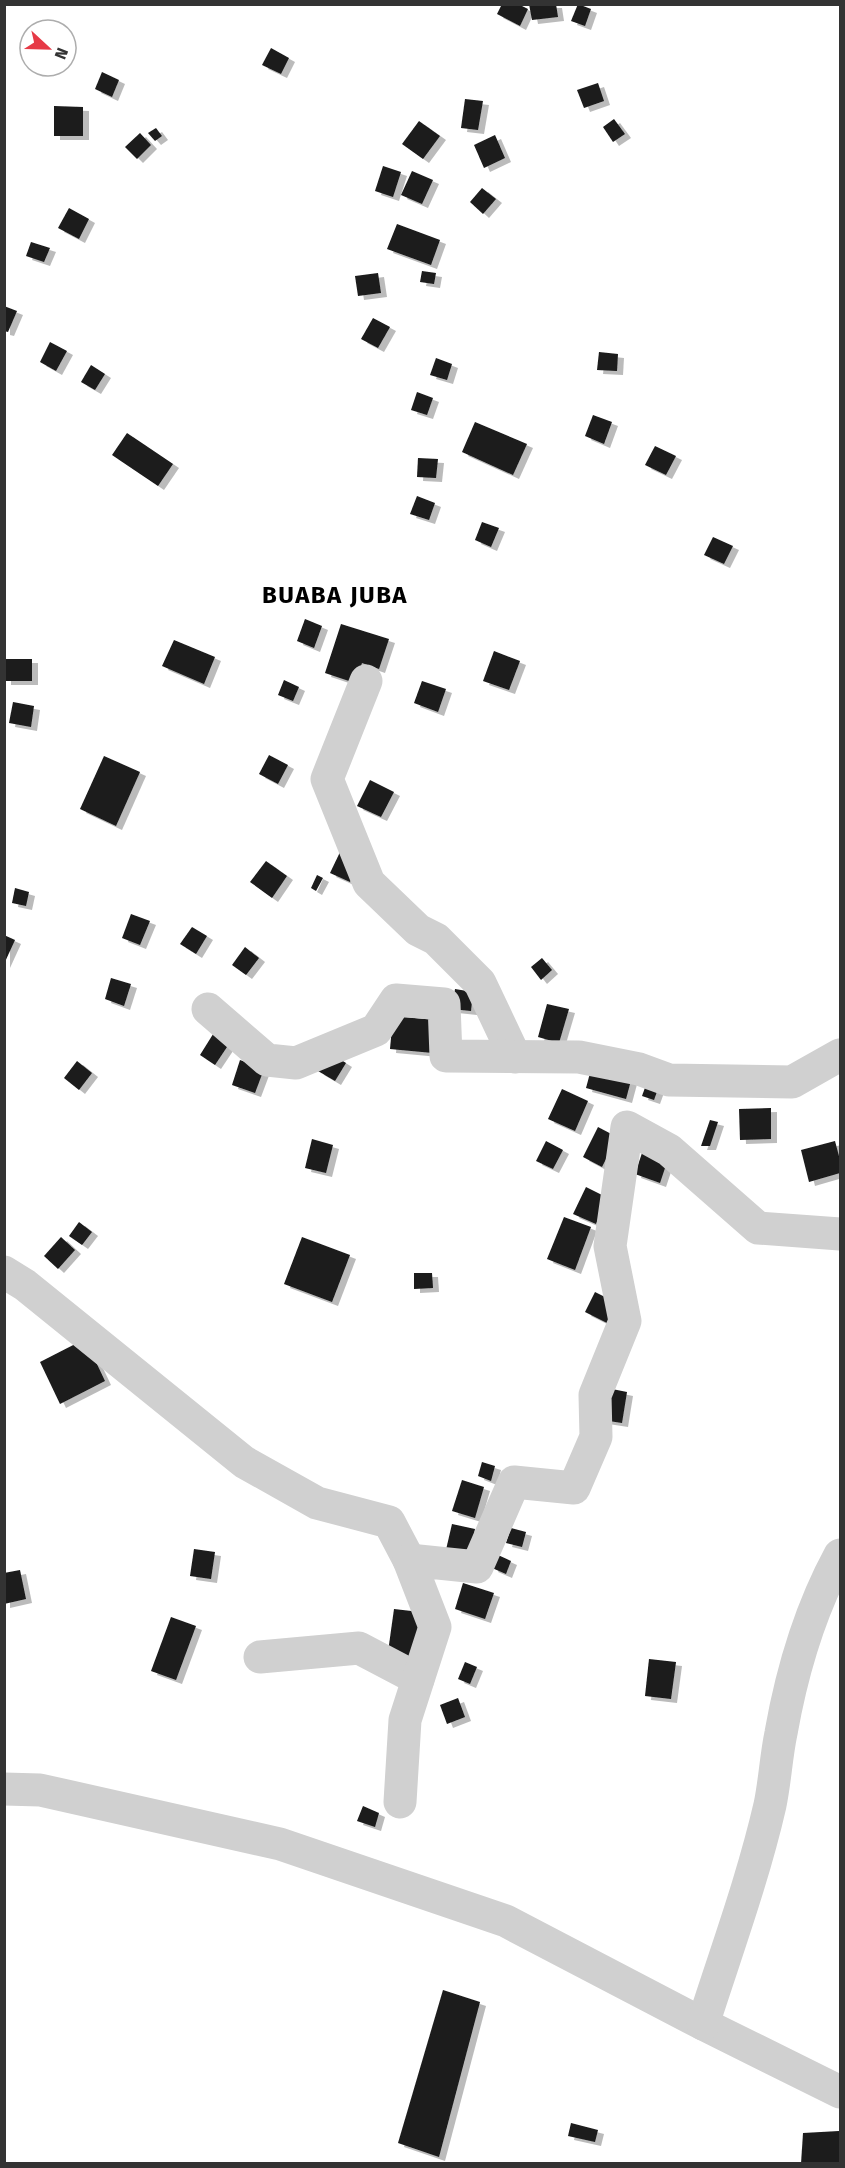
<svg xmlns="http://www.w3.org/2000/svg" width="845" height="2168" viewBox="0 0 845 2168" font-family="'Fira Sans',sans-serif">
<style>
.building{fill:#1a1a1a;filter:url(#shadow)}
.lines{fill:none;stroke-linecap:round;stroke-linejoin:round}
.minor{stroke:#d0d0d0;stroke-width:33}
.labels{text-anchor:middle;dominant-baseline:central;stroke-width:6;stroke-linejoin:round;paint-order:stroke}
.district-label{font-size:24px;font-weight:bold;letter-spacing:1.5px;fill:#000;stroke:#fff}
</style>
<defs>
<filter id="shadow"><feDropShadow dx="6" dy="4" stdDeviation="0" flood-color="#0004"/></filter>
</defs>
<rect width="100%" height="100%" fill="#fff"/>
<!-- building -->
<g class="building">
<path d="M502 4H518L528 9 520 26 497 14Z"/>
<path d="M529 4H556L558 17 532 20Z"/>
<path d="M578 4 591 9 585 26 571 21Z"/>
<path d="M271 48 289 58 281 74 262 65Z"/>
<path d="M102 72 119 80 112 97 95 89Z"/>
<path d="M598 83 604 101 584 108 577 90Z"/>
<path d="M465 99 483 101 478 130 461 128Z"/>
<path d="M54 106 83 107V136H54Z"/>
<path d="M614 119 625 134 613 142 603 127Z"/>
<path d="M419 121 440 136 423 159 402 144Z"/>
<path d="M156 128 162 136 155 141 148 133Z"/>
<path d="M140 133 151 145 137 159 125 147Z"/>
<path d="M495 135 505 158 484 168 474 145Z"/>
<path d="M383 166 401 172 393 197 375 191Z"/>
<path d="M412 171 433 180 422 204 401 195Z"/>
<path d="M482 188 496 199 483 214 470 202Z"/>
<path d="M69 208 89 219 79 239 58 228Z"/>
<path d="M397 224 440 240 431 265 387 249Z"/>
<path d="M31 242 50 248 44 262 26 256Z"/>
<path d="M422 271 436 273 434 284 420 282Z"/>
<path d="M378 273 381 293 358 296 355 276Z"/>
<path d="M4 306 17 311 8 332 4 331Z"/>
<path d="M373 318 390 327 378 348 361 339Z"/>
<path d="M50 342 67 351 56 371 40 362Z"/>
<path d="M599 352 618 354 617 371 597 370Z"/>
<path d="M436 358 452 364 447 380 430 375Z"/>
<path d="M91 365 105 374 95 390 81 382Z"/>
<path d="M417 392 433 398 427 415 411 410Z"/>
<path d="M593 415 612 422 604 444 585 436Z"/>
<path d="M475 422 527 444 513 475 462 452Z"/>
<path d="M127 433 173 464 158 486 112 455Z"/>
<path d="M655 446 676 456 666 475 645 465Z"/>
<path d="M418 458 438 459 436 478 417 477Z"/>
<path d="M417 496 435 503 429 520 410 514Z"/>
<path d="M482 522 499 528 491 547 475 540Z"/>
<path d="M713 537 733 546 724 564 704 555Z"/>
<path d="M305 619 322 626 314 648 297 641Z"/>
<path d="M341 624 389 639 379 669 362 663 355 683 325 673Z"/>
<path d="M174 640 215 657 204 684 162 666Z"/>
<path d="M494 651 520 661 509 690 483 681Z"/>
<rect x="5" y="659" width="27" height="22"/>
<path d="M284 680 299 687 293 701 278 695Z"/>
<path d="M422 681 446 689 438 712 414 703Z"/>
<path d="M13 702 34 706 31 727 9 723Z"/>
<path d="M269 755 288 765 278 784 259 774Z"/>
<path d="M104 756 140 772 116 826 80 809Z"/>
<path d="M370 780 394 792 381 817 357 806Z"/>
<path d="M342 848 362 857 350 882 330 873Z"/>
<path d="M266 861 287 876 272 898 250 882Z"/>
<path d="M317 875 323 878 316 891 311 888Z"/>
<path d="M15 888 29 892 26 906 12 903Z"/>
<path d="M131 914 150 921 140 945 122 938Z"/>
<path d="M192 927 207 936 196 954 180 944Z"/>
<path d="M4 935 15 940 4 964Z"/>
<path d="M245 947 259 958 246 975 232 965Z"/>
<path d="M542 958 552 970 541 980 531 967Z"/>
<path d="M111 978 131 984 124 1006 105 999Z"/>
<path d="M455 989 473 992 471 1011 452 1009Z"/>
<path d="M547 1004 569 1009 559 1043 538 1037Z"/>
<path d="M393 1016 436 1020 433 1053 390 1049Z"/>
<path d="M215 1031 231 1041 215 1065 200 1055Z"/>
<path d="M330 1053 346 1063 335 1081 318 1071Z"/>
<path d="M240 1060 264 1069 255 1093 232 1085Z"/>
<path d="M77 1061 92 1073 79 1090 64 1078Z"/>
<path d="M593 1062 633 1073 626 1099 586 1088Z"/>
<path d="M647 1082 659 1086 654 1100 642 1096Z"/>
<path d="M562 1089 588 1101 575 1131 548 1119Z"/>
<path d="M771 1108V1139L740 1140 739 1109Z"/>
<path d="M710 1120 718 1122 710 1146H701Z"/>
<path d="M598 1127 617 1137 602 1167 583 1157Z"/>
<path d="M312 1139 333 1145 326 1173 305 1168Z"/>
<path d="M546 1141 563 1150 553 1169 536 1161Z"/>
<path d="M835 1141 840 1160V1173L809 1182 801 1150Z"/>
<path d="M642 1153 667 1162 660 1183 635 1174Z"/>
<path d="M586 1187 608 1198 596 1224 573 1214Z"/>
<path d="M564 1217 591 1227 575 1270 547 1259Z"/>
<path d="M79 1222 92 1232 82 1245 69 1236Z"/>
<path d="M61 1237 75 1250 58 1269 44 1256Z"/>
<path d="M302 1237 350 1255 332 1302 284 1284Z"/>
<path d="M414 1273H432L433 1288 414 1289Z"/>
<path d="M595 1292 617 1303 607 1323 585 1312Z"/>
<path d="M85 1339 105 1381 60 1404 40 1362Z"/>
<path d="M602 1387 627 1392 622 1423 596 1419Z"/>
<path d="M482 1462 495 1466 491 1481 478 1476Z"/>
<path d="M462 1480 484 1487 475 1518 452 1511Z"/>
<path d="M452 1524 475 1529 469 1559 445 1554Z"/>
<path d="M511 1528 526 1532 522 1547 506 1543Z"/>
<path d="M194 1549 215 1552 211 1579 190 1576Z"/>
<path d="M498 1555 511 1561 506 1574 492 1568Z"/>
<path d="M20 1570 26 1599 4 1604V1573Z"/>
<path d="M463 1583 494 1593 485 1619 455 1609Z"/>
<path d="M394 1609 420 1612 413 1662 387 1659Z"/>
<path d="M171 1617 196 1626 176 1680 151 1671Z"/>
<path d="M649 1659 676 1662 671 1699 645 1696Z"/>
<path d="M465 1662 477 1667 470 1684 458 1679Z"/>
<path d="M458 1698 465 1717 447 1724 440 1705Z"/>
<path d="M363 1806 379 1813 375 1827 357 1821Z"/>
<path d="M443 1990 480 2002 439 2157 398 2143Z"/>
<path d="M571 2123 598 2130 595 2142 568 2136Z"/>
<path d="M839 2131 840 2164H801L803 2133Z"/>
</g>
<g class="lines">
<!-- minor -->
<g class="minor">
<path d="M366 681 327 779 369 883 418 930 436 939 480 983 515 1057"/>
<path d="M208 1009 267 1060 296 1063 376 1030 396 1000 444 1004 446 1056 579 1057 639 1069 669 1080 792 1082 840 1055"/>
<path d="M4 1272 25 1285 244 1462 317 1503 389 1522 409 1560"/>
<path d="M260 1657 359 1648 418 1679"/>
<path d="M4 1789 40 1790 280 1844 506 1921 703 2024 840 2092"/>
<path d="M400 1802 405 1720 435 1627 409 1560 477 1567 514 1482 574 1488 596 1437 595 1395 625 1321 610 1246 627 1127 669 1150 758 1228 840 1234"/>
<path d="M703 2024C726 1952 753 1879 770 1805 775 1781 776 1757 781 1733 792 1671 810 1610 840 1555"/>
</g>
</g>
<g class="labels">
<!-- district labels -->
<g class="district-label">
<text x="335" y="595">BUABA JUBA</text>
</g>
</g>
<!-- border -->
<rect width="845" height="2168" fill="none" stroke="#333333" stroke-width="12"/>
<!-- north arrow -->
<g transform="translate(48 48) rotate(112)"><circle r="28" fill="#ffffff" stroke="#adadad" stroke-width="1.5"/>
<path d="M0-4.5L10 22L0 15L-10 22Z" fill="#e63946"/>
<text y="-9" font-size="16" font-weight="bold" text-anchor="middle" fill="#333333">N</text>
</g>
</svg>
